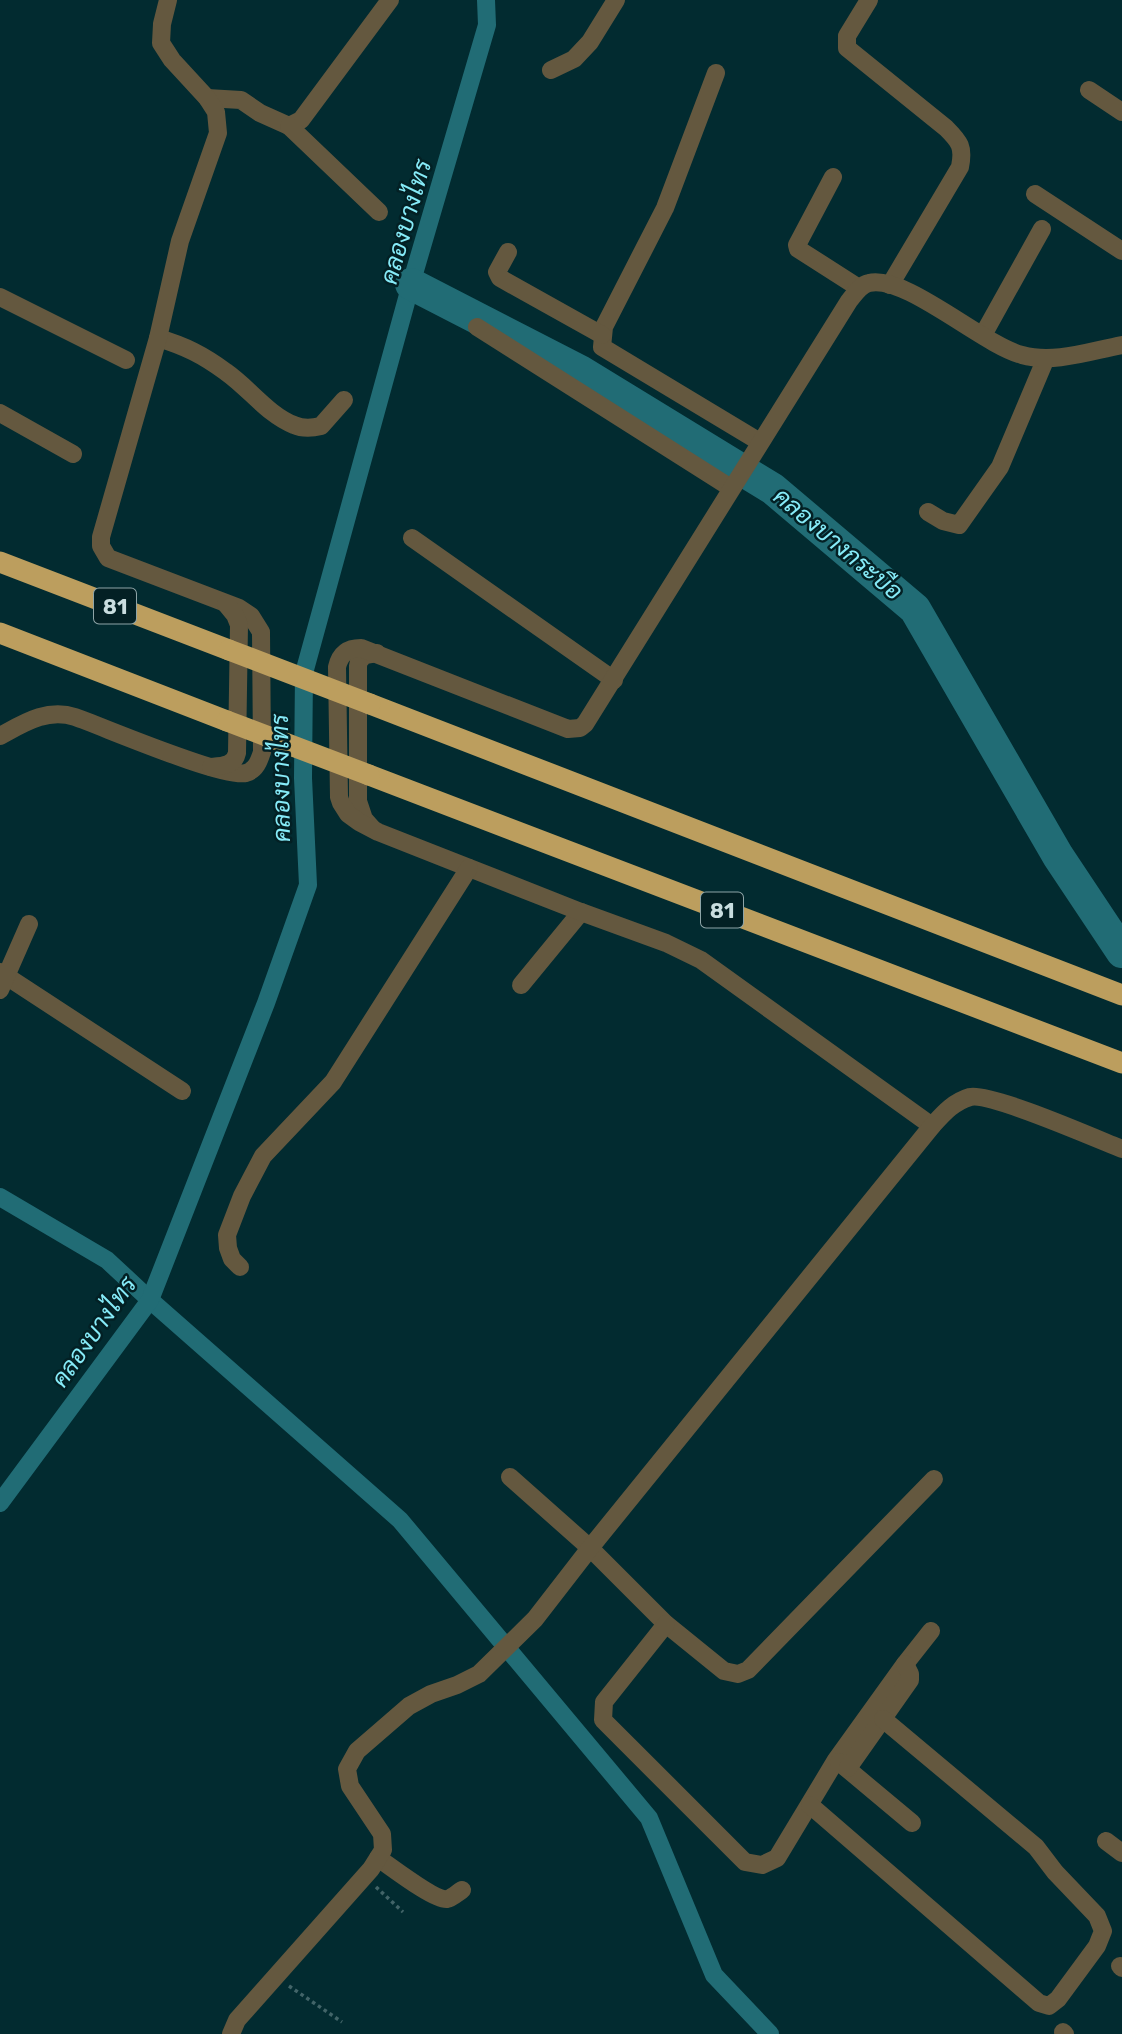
<svg xmlns="http://www.w3.org/2000/svg" width="1122" height="2034" viewBox="0 0 1122 2034" font-family="Rubik,Sarabun,sans-serif">
<style>
.lines{fill:none;stroke-linecap:round;stroke-linejoin:round}
.canal{stroke:#216c75;stroke-width:18}
.river{stroke:#216c75;stroke-width:32}
.path{stroke:#426468;stroke-width:3.5;stroke-dasharray:3.5 3.5;stroke-linecap:butt}
.minor{stroke:#64583f;stroke-width:18}
.highway{stroke:#bc9e5e;stroke-width:21}
.highway-bridge{stroke:#bc9e5e;stroke-width:21}
.labels{text-anchor:middle;dominant-baseline:central;stroke-width:5;stroke-linejoin:round;paint-order:stroke}
.shield{fill:#032024;stroke:#8ea4a7;stroke-width:2}
.shield-label{font-size:21px;font-weight:bold;fill:#c9dddf}
.water-label{font-size:24px;font-style:italic;fill:#86ebf8;stroke:#032024}
</style>
<rect width="100%" height="100%" fill="#022b30"/>
<g class="lines">
<!-- canal -->
<g class="canal">
<path d="M0 1197 107 1260 150 1300 400 1520 649 1818 714 1975 770 2034"/>
<path d="M0 1503 150 1300 266 1003 308 885 303 778 304 673 411 284 487 25 486 0"/>
</g>
<!-- river -->
<path class="river" d="M411 284 580 371 773 489 915 609 1058 856 1122 952"/>
<!-- path -->
<g class="path">
<path d="M376 1887 403 1912"/>
<path d="M289 1986 342 2022"/>
</g>
<!-- minor -->
<g class="minor">
<path d="M869 0 847 36V48L946 128C960 142 964 147 960 167L890 285"/>
<path d="M551 70 574 59 590 42 616 0"/>
<path d="M716 73 665 208 604 327 602 347 760 442"/>
<path d="M1089 90 1122 112"/>
<path d="M207 98 241 100 260 113 289 126 301 120 390 0"/>
<path d="M289 126 379 212"/>
<path d="M833 177 797 245 798 249 859 288"/>
<path d="M1035 194 1122 251"/>
<path d="M508 252 497 272 500 278 602 335"/>
<path d="M0 297 126 360"/>
<path d="M477 327 731 488"/>
<path d="M983 335 1042 229"/>
<path d="M158 338C185 346 203 355 226 372 249 388 268 415 294 425 303 429 313 428 321 426L344 400"/>
<path d="M0 413 73 454"/>
<path d="M928 512 943 521 959 525 1000 467 1046 358"/>
<path d="M412 538 614 680"/>
<path d="M0 736C24 723 47 708 75 717 104 727 224 779 246 773 256 770 259 761 262 752L261 632 251 616 239 608 108 558 101 546V537L158 338 180 241 218 133 216 112 207 98 172 60 161 43 162 24 168 0"/>
<path d="M211 767C222 766 234 766 237 753L239 625 235 615 226 604"/>
<path d="M372 828 364 819 358 801V666L359 661 365 655 377 653"/>
<path d="M0 972 182 1091"/>
<path d="M521 985 581 912"/>
<path d="M0 990 29 924"/>
<path d="M932 1126 701 960 666 943 581 912 378 832 359 822 348 814 341 803 339 797 337 667C340 654 348 648 361 648L568 729 580 728 585 724 849 301C855 294 860 285 869 283 905 274 983 345 1022 355 1054 364 1090 351 1122 345"/>
<path d="M240 1267 232 1259 228 1248 227 1235 242 1196 263 1156 333 1082 469 868"/>
<path d="M510 1477 590 1548 666 1624 724 1671 738 1674 748 1670 934 1479"/>
<path d="M666 1624 604 1702 603 1720 745 1862 762 1865 777 1858 836 1760 905 1664 931 1631"/>
<path d="M839 1762 912 1823"/>
<path d="M848 1768 910 1680V1674L905 1664"/>
<path d="M810 1805 1039 2003 1049 2006 1058 1999 1097 1946 1103 1931 1097 1916 1055 1872 1036 1847 883 1719"/>
<path d="M1106 1841 1122 1853"/>
<path d="M378 1858C390 1866 435 1901 447 1899 452 1898 457 1893 462 1890"/>
<path d="M1120 1966 1122 1968"/>
<path d="M1063 2032 1065 2034"/>
<path d="M231 2034 237 2020 371 1869 383 1850 382 1834 350 1786 347 1769 357 1751 409 1706 431 1694 457 1685 479 1674 535 1619 590 1548 932 1126C943 1114 953 1102 970 1097 990 1092 1097 1139 1122 1149"/>
</g>
<!-- highway -->
<g class="highway">
<path d="M0 562 229 650"/>
<path d="M0 633 227 721"/>
<path d="M370 704 1122 995"/>
<path d="M369 775 1122 1063"/>
</g>
<!-- highway-bridge -->
<g class="highway-bridge">
<path d="M229 650 370 704"/>
<path d="M227 721 369 775"/>
</g>
</g>
<g class="labels">
<!-- shield labels -->
<g class="shield">
<rect x="94" y="588.5" width="42" height="35" rx="5"/>
<rect x="701" y="892.5" width="42" height="35" rx="5"/>
</g>
<g class="shield-label">
<text x="115" y="606">81</text>
<text x="722" y="910">81</text>
</g>
<!-- water labels -->
<g class="water-label">
<text transform="translate(406 222) rotate(-74)">คลองบางไทร</text>
<text transform="translate(838 544) rotate(40)">คลองบางกระบือ</text>
<text transform="translate(281 778) rotate(-91)">คลองบางไทร</text>
<text transform="translate(94 1332) rotate(-55)">คลองบางไทร</text>
</g>
</g>
</svg>
